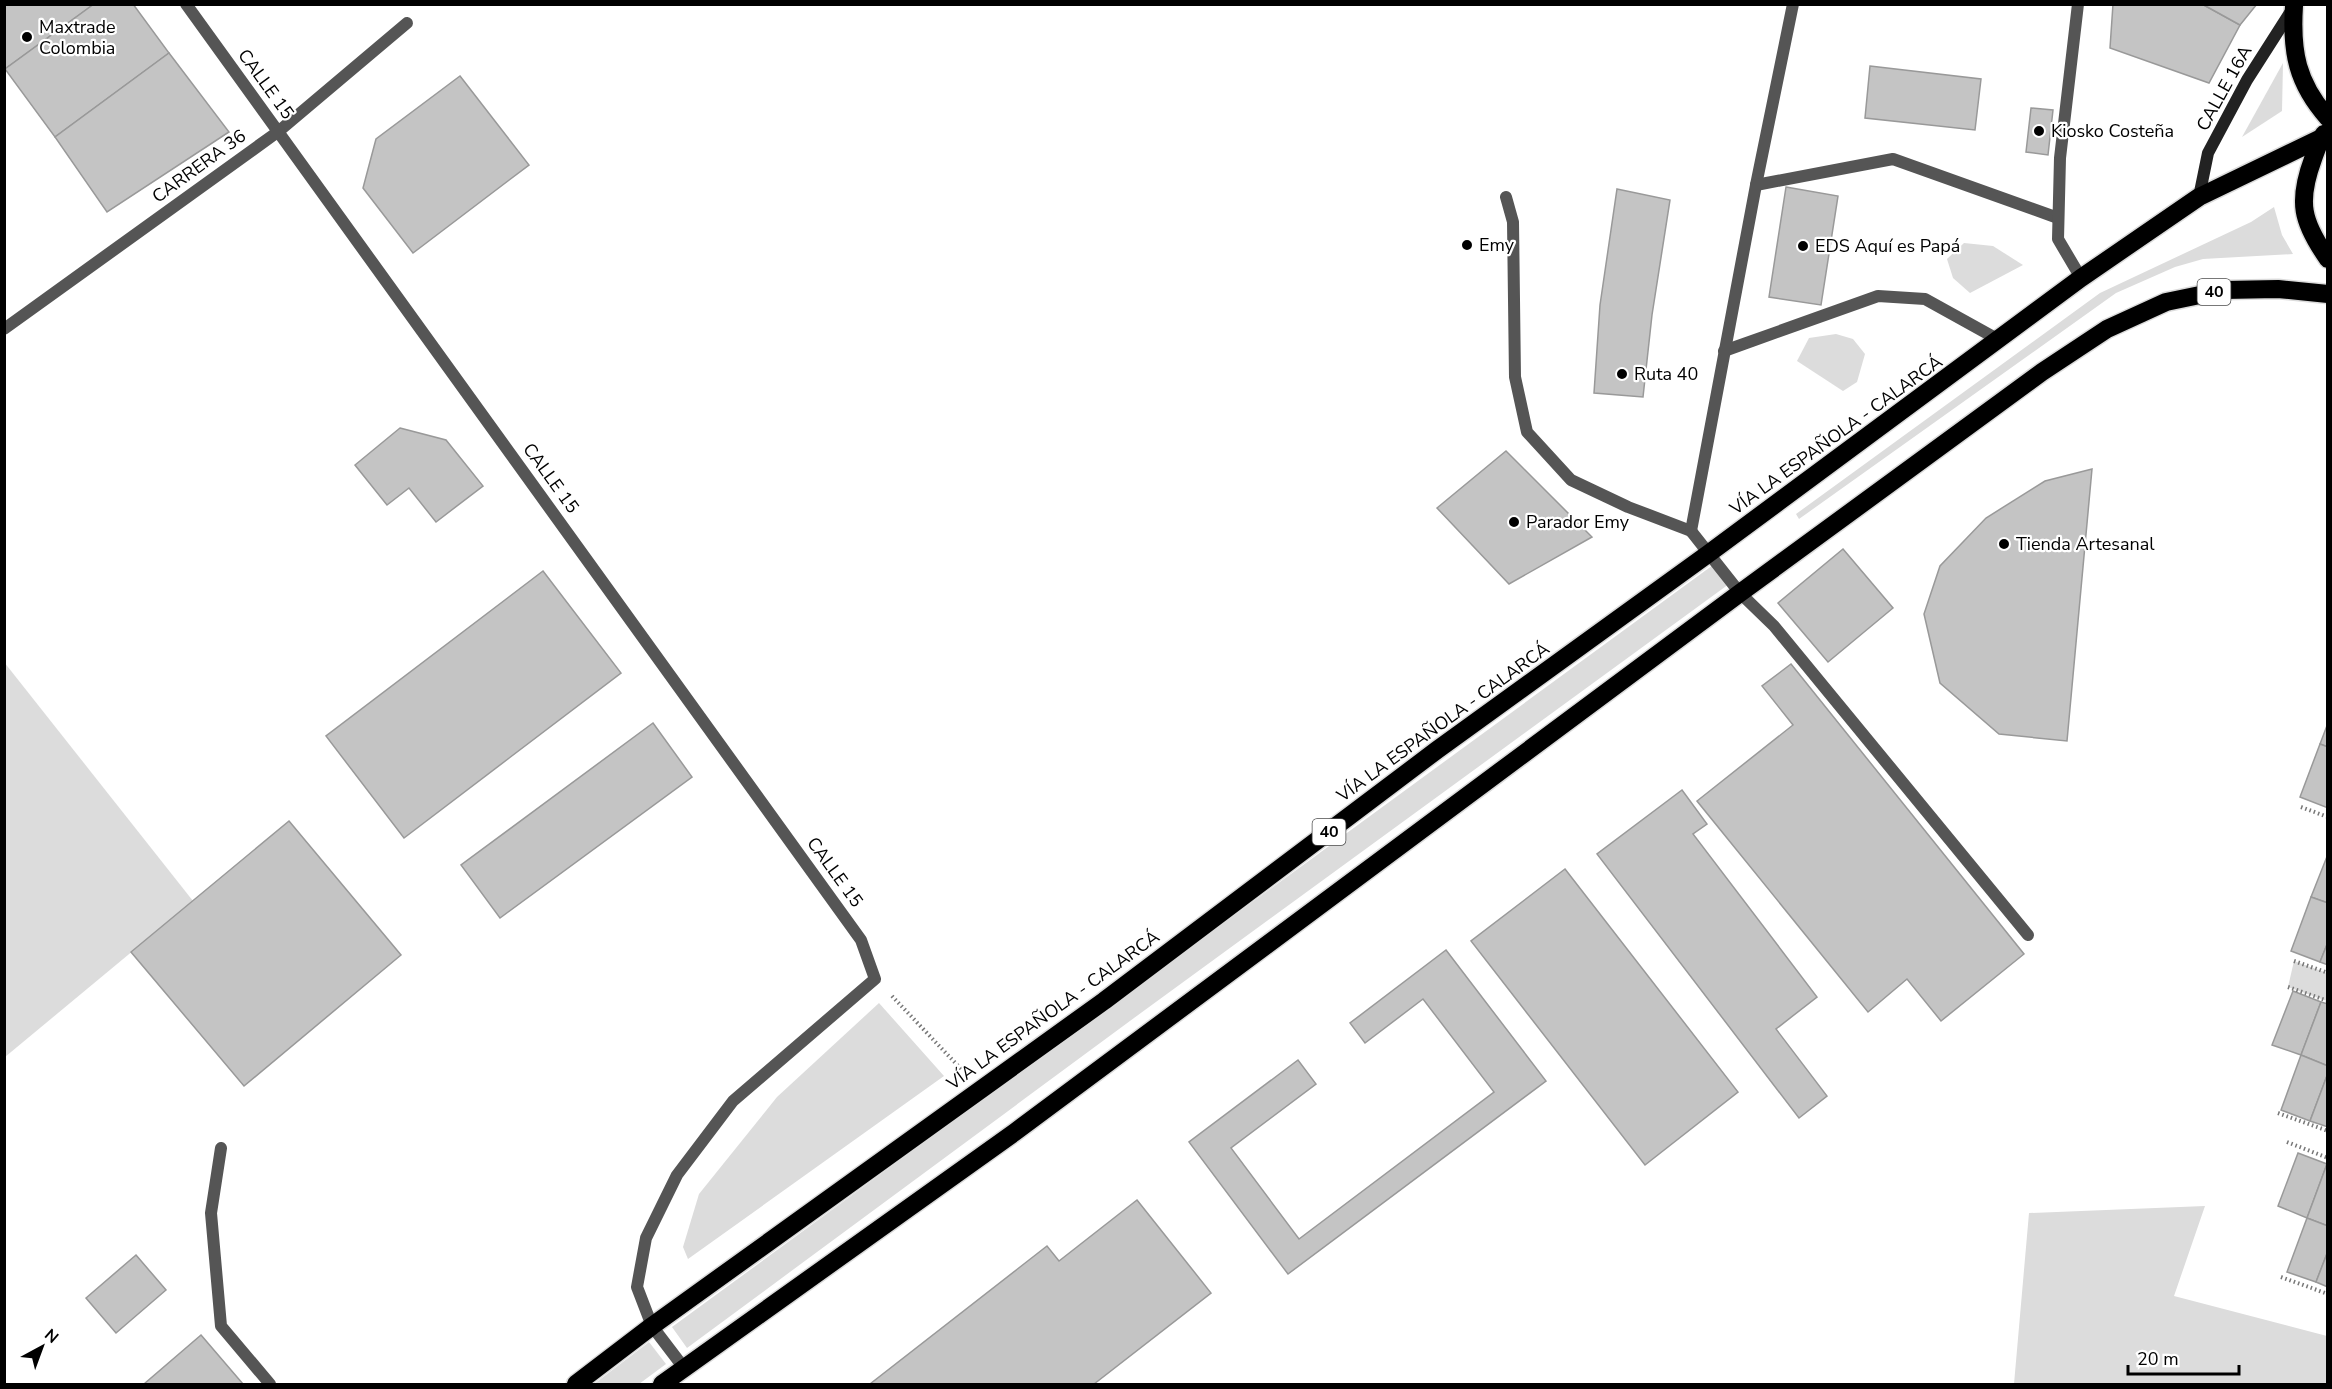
<svg xmlns="http://www.w3.org/2000/svg" width="2332" height="1389" viewBox="0 0 2332 1389" font-family="'Nunito Sans',sans-serif">
<style>
.green{fill:#dcdcdc}
.building{fill:#c4c4c4;stroke:#999;stroke-width:1.5}
.lines{fill:none;stroke-linecap:round;stroke-linejoin:round}
.highway-casing{stroke:#dbdbdb;stroke-width:21}
.path{stroke:#777;stroke-width:4;stroke-dasharray:1.5 3;stroke-linecap:butt}
.lane{stroke:#555;stroke-width:12}
.street{stroke:#555;stroke-width:12}
.secondary{stroke:#222;stroke-width:12}
.highway{stroke:#000;stroke-width:18}
.poi-dot{fill:#000;stroke:#fff;stroke-width:2}
.labels{text-anchor:middle;dominant-baseline:central;stroke-width:4.5;stroke-linejoin:round;paint-order:stroke}
.shield{fill:#fff;stroke:#4c4c4c;stroke-width:1.5}
.shield-label{font-size:16px;font-weight:bold;fill:#000}
.poi-label{font-size:18px;fill:#000;stroke:#fff;text-anchor:start}
.street-label{font-size:18px;fill:#000;stroke:#fff}
</style>
<rect width="100%" height="100%" fill="#fff"/>
<!-- green -->
<g class="green">
<path d="M2283 63 2282 111 2242 137Z"/>
<path d="M2274 207 2282 235 2293 254 2203 259 2175 267 2116 293 1799 519 1796 514 2100 293 2251 222Z"/>
<path d="M1964 243 1993 246 2023 265 1970 293 1953 278 1947 259Z"/>
<path d="M1836 334 1853 339 1865 354 1857 382 1843 391 1797 361 1809 338Z"/>
<path d="M1713 565 1729 584 1134 1018 687 1348 672 1327Z"/>
<path d="M4 662 193 901 5 1057H4Z"/>
<path d="M2294 961 2327 973V1001L2288 987Z"/>
<path d="M879 1003 944 1076 688 1259 683 1247 699 1194 777 1097Z"/>
<path d="M2205 1206 2174 1296 2327 1336V1384H2014L2029 1213Z"/>
<path d="M649 1342 666 1364 639 1384H594Z"/>
</g>
<!-- building -->
<g class="building">
<path d="M4 4H94L5 69Z"/>
<path d="M94 4H133L169 53 55 137 5 69Z"/>
<path d="M2113 4H2202L2240 25 2209 83 2110 48Z"/>
<path d="M2202 4H2257L2240 25Z"/>
<path d="M169 53 229 132 107 212 55 137Z"/>
<path d="M1870 66 1981 79 1975 130 1865 118Z"/>
<path d="M460 76 529 165 413 253 363 188 376 139Z"/>
<path d="M2031 108 2053 110 2048 155 2026 152Z"/>
<path d="M1786 187 1838 196 1821 305 1769 297Z"/>
<path d="M1617 189 1670 200 1652 315 1643 397 1594 393 1600 305Z"/>
<path d="M400 428 446 440 483 486 436 522 409 488 387 505 355 465Z"/>
<path d="M1506 451 1592 537 1509 584 1437 508Z"/>
<path d="M2092 469 2067 741 1999 734 1940 683 1924 614 1940 566 1986 518 2045 481Z"/>
<path d="M1843 549 1893 608 1828 662 1778 603Z"/>
<path d="M543 571 621 673 404 838 326 736Z"/>
<path d="M1791 664 2024 954 1941 1021 1907 979 1868 1012 1697 801 1793 725 1762 686Z"/>
<path d="M653 723 692 777 500 918 461 865Z"/>
<path d="M2328 723V747L2320 744Z"/>
<path d="M2320 744 2328 747V808L2300 797Z"/>
<path d="M1682 790 1707 824 1693 834 1817 997 1776 1029 1827 1096 1799 1118 1597 854Z"/>
<path d="M289 821 401 955 244 1086 131 952Z"/>
<path d="M2328 854V903L2311 897Z"/>
<path d="M1565 869 1738 1092 1645 1165 1471 941Z"/>
<path d="M2311 897 2328 903V942L2320 962 2291 951Z"/>
<path d="M2328 942V965L2320 962Z"/>
<path d="M1446 950 1546 1081 1288 1274 1189 1142 1298 1060 1316 1084 1231 1148 1299 1239 1494 1092 1423 999 1365 1043 1350 1023Z"/>
<path d="M2293 991 2321 1002 2301 1055 2272 1045Z"/>
<path d="M2321 1002 2328 1004V1066L2301 1055Z"/>
<path d="M2301 1055 2328 1066V1073L2310 1121 2281 1110Z"/>
<path d="M2328 1073V1127L2310 1121Z"/>
<path d="M2298 1153 2327 1164 2307 1218 2278 1206Z"/>
<path d="M2327 1164H2328V1226L2307 1218Z"/>
<path d="M1137 1200 1211 1293 1094 1384H870L1047 1246 1059 1261Z"/>
<path d="M2307 1218 2328 1226V1251L2316 1282 2287 1272Z"/>
<path d="M2328 1251V1287L2316 1282Z"/>
<path d="M136 1255 166 1290 116 1333 86 1298Z"/>
<path d="M201 1335 243 1384H144Z"/>
</g>
<g class="lines">
<!-- highway casing -->
<g class="highway-casing">
<g id="highway">
<path d="M2294 6C2291 52 2297 83 2328 118"/>
<path d="M2324 134C2319 141 2316 151 2313 159 2297 202 2302 222 2328 259"/>
<path d="M576 1384 652 1326 1104 1001 1437 750 1708 554 2081 278 2199 197 2321 138"/>
<path d="M662 1384 1015 1132 1740 593 2042 372 2107 329 2166 302 2224 290 2278 289 2328 294"/>
</g>
</g>
<!-- path -->
<g class="path">
<path d="M2301 807 2328 817"/>
<path d="M2294 961 2328 973"/>
<path d="M2288 987 2328 1001"/>
<path d="M892 996 961 1069"/>
<path d="M2278 1113 2328 1131"/>
<path d="M2287 1142 2328 1158"/>
<path d="M2281 1277 2328 1294"/>
</g>
<!-- lane -->
<g class="lane">
<path d="M279 131 407 23"/>
<path d="M1756 185 1793 4"/>
<path d="M1506 197 1513 222 1515 377 1527 432 1571 480 1628 507 1691 531 1740 593 1774 626 2028 935"/>
<path d="M1724 351 1878 296 1925 299 1999 340"/>
<path d="M1691 531 1756 185 1893 159 2058 218"/>
<path d="M221 1148 211 1213 221 1326 270 1384"/>
</g>
<!-- street -->
<g class="street">
<path d="M186 4 861 940 875 979 733 1101 677 1175 646 1238 637 1287 652 1326 684 1368"/>
<path d="M2078 4 2060 158 2058 239 2081 278"/>
<path d="M4 329 279 131"/>
</g>
<!-- secondary -->
<path class="secondary" d="M2199 197 2208 153 2247 80 2293 8"/>
<!-- highway -->
<use href="#highway" class="highway"/>
</g>
<!-- markers -->
<g class="poi-dot">
<circle cx="27" cy="37" r="6"/>
<circle cx="2039" cy="131" r="6"/>
<circle cx="1467" cy="245" r="6"/>
<circle cx="1803" cy="246" r="6"/>
<circle cx="1622" cy="374" r="6"/>
<circle cx="1514" cy="522" r="6"/>
<circle cx="2004" cy="544" r="6"/>
</g>
<g class="labels">
<!-- shield labels -->
<g class="shield">
<rect x="2197.5" y="279" width="33" height="26" rx="4.5"/>
<rect x="1312.5" y="819" width="33" height="26" rx="4.5"/>
</g>
<g class="shield-label">
<text x="2214" y="292">40</text>
<text x="1329" y="832">40</text>
</g>
<!-- poi labels -->
<g class="poi-label">
<text x="39" y="27">Maxtrade<tspan x="39" dy="21">Colombia</tspan></text>
<text x="2051" y="131">Kiosko Costeña</text>
<text x="1479" y="245">Emy</text>
<text x="1815" y="246">EDS Aquí es Papá</text>
<text x="1634" y="374">Ruta 40</text>
<text x="1526" y="522">Parador Emy</text>
<text x="2016" y="544">Tienda Artesanal</text>
</g>
<!-- street labels -->
<g class="street-label">
<text transform="translate(266 84) rotate(54)">CALLE 15</text>
<text transform="translate(2224 88) rotate(-61)">CALLE 16A</text>
<text transform="translate(199 166) rotate(-36)">CARRERA 36</text>
<text transform="translate(1836 435) rotate(-36)">VÍA LA ESPAÑOLA - CALARCÁ</text>
<text transform="translate(551 478) rotate(54)">CALLE 15</text>
<text transform="translate(1443 722) rotate(-36)">VÍA LA ESPAÑOLA - CALARCÁ</text>
<text transform="translate(835 872) rotate(54)">CALLE 15</text>
<text transform="translate(1053 1010) rotate(-36)">VÍA LA ESPAÑOLA - CALARCÁ</text>
</g>
</g>
<!-- border -->
<rect width="2332" height="1389" fill="none" stroke="#000000" stroke-width="12"/>
<!-- north arrow -->
<g transform="translate(42 1347) rotate(41)" stroke="#ffffff" stroke-width="4.5" paint-order="stroke">
<path d="M0-4.5L10 22L0 15L-10 22Z" fill="#000000"/>
<text y="-9" font-size="16" font-weight="bold" text-anchor="middle" fill="#000000">N</text>
</g>
<!-- scale -->
<path d="M2128 1365v9h111v-9" fill="none" stroke="#000000" stroke-width="3"/>
<text x="2137" y="1365" font-size="18" fill="#000000" stroke="#ffffff" stroke-width="4.5" paint-order="stroke">20 m</text>
</svg>
